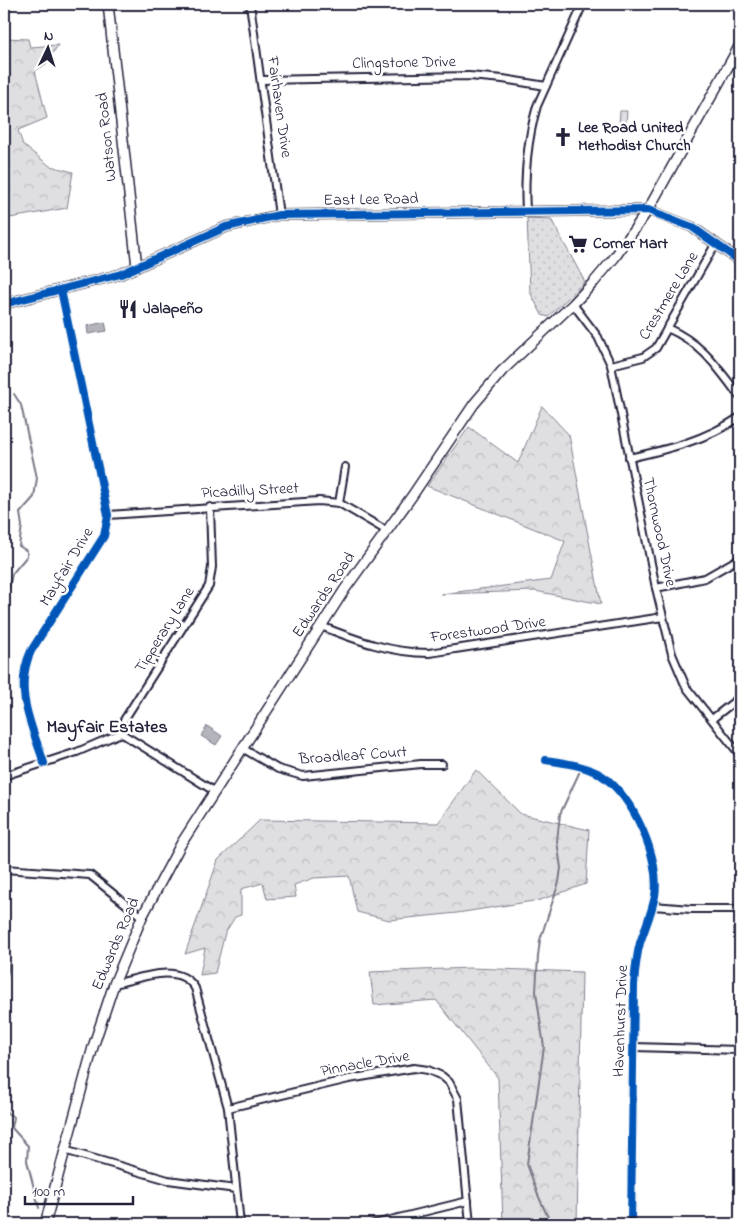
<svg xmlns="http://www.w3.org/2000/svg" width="744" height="1228" viewBox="0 0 744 1228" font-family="'Indie Flower',sans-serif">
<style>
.grass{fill:url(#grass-dots);stroke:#80808e}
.forest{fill:url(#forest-crowns);stroke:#80808e}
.park{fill:#dfdfe2;stroke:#80808e}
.water{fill:#b4b4bc;stroke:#7a7a88}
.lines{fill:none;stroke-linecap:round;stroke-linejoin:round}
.stream{stroke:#7a7a88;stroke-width:2}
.street-casing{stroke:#22223b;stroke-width:10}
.secondary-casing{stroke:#22223b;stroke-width:12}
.street{stroke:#fff;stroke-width:6}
.secondary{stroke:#fff;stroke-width:9}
.cycleway-casing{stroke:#fff;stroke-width:11}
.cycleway{stroke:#0057b8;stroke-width:8}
.labels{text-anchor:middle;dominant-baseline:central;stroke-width:5;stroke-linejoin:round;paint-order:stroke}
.street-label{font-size:16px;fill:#22223b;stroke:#fff}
.poi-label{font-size:16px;font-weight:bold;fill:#22223b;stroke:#fff;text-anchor:start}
.neighbourhood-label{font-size:18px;font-weight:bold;fill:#22223b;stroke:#fff}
</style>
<defs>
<pattern id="grass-dots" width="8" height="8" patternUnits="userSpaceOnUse" patternTransform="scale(1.25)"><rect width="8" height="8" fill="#dfdfe2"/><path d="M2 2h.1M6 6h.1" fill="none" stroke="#bfbfc3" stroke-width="1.8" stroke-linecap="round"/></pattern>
<pattern id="forest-crowns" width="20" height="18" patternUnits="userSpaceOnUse" patternTransform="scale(1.25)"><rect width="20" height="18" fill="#dfdfe2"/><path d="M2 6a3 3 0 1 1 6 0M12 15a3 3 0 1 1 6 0" fill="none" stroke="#bfbfc3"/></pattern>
</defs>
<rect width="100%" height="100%" fill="#fff"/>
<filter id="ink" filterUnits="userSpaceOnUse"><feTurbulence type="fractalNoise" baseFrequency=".02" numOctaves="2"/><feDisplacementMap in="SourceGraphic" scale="10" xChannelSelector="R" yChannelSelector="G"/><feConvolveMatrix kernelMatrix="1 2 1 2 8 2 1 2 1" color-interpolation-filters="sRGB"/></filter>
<g filter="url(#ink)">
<!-- grass -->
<path class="grass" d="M527 218 551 219 585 282 548 317 542 315 530 292Z"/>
<!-- forest -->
<g class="forest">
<path d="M4 38 28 39 30 47 58 45 46 64 35 71 47 118 18 130 23 145 50 166 73 172 67 208 4 219Z"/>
<path d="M542 406 569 435 601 604 535 591 441 594 551 580 565 541 427 486 469 427 518 463Z"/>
<path d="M476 770 521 814 589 830 586 884 540 900 457 913 389 920 357 912 349 876 314 878 294 885 296 897 267 899 263 883 241 889V915L235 917 225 933 215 973 200 975 205 948 185 954 218 860 260 820 438 823Z"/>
<path d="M470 968 582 972 577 1224H503L498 1078 436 1000 374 1005 370 972Z"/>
</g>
<!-- park -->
<path class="park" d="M620 111H627L626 125H619Z"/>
<!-- water -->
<g class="water">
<path d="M105 322 107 331 88 334 87 326Z"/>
<path d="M207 726 222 736 216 745 201 736Z"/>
</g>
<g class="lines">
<!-- stream -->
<g class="stream">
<path d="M4 599 7 596 12 574 27 556V551L19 546 22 526 20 513 34 497 37 478 21 405 14 394"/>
<path d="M4 927 7 944 6 960 9 967 4 987"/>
<path d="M4 1004 8 1025 4 1054"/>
<path d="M4 1059 9 1077 4 1085V1095"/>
<path d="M4 1107 7 1113 14 1117 12 1128 28 1146 27 1161 39 1208"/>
<path d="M551 1224 538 1195 527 1164 544 1047 536 992 538 956 540 940 559 882 561 868 557 841 560 814 580 771"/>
</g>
<!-- street casing -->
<g class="street-casing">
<g id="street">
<path d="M250 4 279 215"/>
<path d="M261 80 469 76 503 79 546 86"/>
<path d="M526 211C524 175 527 141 537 106L583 4"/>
<path d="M573 304 598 337 611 365 656 588 672 654 686 687 740 755"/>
<path d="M667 328C702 343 717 367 740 397"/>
<path d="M611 365 643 357 656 348 716 243"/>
<path d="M629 458C669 449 706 440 740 417"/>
<path d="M339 503 345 467"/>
<path d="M108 515 319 501 339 503 387 531"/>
<path d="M656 588 705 578 740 558"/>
<path d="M321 626C356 640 391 653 429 653L663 617"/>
<path d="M712 719 740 697"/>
<path d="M121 733 124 720 209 586 212 567 210 507"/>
<path d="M242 748 278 769 303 776 421 764H442"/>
<path d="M546 760C565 763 584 765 601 775 633 795 661 859 655 896 652 912 645 928 640 943 636 957 635 971 634 985L631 1224"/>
<path d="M44 763C32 726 13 690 31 651L104 536 108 515 61 290"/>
<path d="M4 776 77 752 121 733 214 791"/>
<path d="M4 869 90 875 142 917"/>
<path d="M653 906 691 909H740"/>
<path d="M114 984C139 979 178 961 195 988L228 1108 240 1224"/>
<path d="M634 1047 740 1050"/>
<path d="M228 1108 349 1079 414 1068 428 1070 442 1076 449 1082 458 1099 470 1224"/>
<path d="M64 1150 168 1180 236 1189"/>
<path d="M374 1224 468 1201"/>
</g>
</g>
<!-- secondary casing -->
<g class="secondary-casing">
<g id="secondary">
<path d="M108 4 137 267"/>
<path d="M4 304 121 274 226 227 279 215 648 210 692 227 740 261"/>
<path d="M45 1224 93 1047 114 984 142 917 181 844 345 589 412 496 474 404 502 371 573 304 594 282 615 257 648 210 740 45"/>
</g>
</g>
<!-- street -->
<use href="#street" class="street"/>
<!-- secondary -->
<use href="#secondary" class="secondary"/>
<!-- cycleway casing -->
<g class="cycleway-casing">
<g id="cycleway">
<path d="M4 304 121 274 226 227 279 215 648 210 692 227 740 261"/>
<path d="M546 760C565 763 584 765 601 775 633 795 661 859 655 896 652 912 645 928 640 943 636 957 635 971 634 985L631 1224"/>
<path d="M44 763C32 726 13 690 31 651L104 536 108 515 61 290"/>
</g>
</g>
<!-- cycleway -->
<use href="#cycleway" class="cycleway"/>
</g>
</g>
<!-- icons -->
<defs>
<g id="church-bare" transform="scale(1.5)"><path d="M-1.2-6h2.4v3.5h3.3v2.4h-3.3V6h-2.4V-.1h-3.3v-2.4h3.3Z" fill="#22223b" stroke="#fff" stroke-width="2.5" paint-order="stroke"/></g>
<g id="supermarket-bare" transform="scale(1.5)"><path d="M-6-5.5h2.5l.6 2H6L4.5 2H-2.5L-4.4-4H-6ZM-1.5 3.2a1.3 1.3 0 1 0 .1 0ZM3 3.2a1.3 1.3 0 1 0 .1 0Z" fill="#22223b" stroke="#fff" stroke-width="2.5" paint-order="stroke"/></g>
<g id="restaurant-bare" transform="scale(1.5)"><path d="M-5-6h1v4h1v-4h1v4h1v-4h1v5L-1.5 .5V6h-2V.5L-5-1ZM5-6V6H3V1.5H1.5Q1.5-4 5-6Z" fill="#22223b" stroke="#fff" stroke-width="2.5" paint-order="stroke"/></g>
</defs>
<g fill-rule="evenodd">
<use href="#church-bare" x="563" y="137"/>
<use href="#supermarket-bare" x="578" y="244"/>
<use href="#restaurant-bare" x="128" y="309"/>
</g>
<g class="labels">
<!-- street labels -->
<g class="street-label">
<text transform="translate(404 63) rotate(-1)">Clingstone Drive</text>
<text transform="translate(279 107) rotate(82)">Fairhaven Drive</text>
<text transform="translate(107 137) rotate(-96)">Watson Road</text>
<text transform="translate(371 200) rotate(-1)">East Lee Road</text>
<text transform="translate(669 296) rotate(-59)">Crestmere Lane</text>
<text transform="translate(250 491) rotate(-3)">Picadilly Street</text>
<text transform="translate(659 532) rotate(78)">Thornwood Drive</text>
<text transform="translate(67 567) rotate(-59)">Mayfair Drive</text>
<text transform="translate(324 595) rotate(-56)">Edwards Road</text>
<text transform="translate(165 630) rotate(-58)">Tipperary Lane</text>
<text transform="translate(488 630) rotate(-8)">Forestwood Drive</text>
<text transform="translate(353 756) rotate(-4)">Broadleaf Court</text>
<text transform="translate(116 944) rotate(-67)">Edwards Road</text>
<text transform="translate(621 1021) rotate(-88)">Havenhurst Drive</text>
<text transform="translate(365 1064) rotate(-10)">Pinnacle Drive</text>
</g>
<!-- poi labels -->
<g class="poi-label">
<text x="578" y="128">Lee Road United<tspan x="578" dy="18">Methodist Church</tspan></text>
<text x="593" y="244">Corner Mart</text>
<text x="143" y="309">Jalapeño</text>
</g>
<!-- neighbourhood labels -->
<g class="neighbourhood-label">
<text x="107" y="728">Mayfair Estates</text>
</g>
</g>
<!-- margin -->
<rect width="744" height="1228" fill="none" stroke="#fff" stroke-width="20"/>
<rect x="10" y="10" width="724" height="1208" fill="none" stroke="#22223b" stroke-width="2" filter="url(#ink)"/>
<!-- north arrow -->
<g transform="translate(48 48) rotate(4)" stroke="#ffffff" stroke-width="4" paint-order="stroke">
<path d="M0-4L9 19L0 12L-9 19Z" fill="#22223b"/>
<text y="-8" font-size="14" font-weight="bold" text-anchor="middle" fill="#22223b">N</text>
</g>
<!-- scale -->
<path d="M25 1196v8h108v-8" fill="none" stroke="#22223b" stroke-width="2.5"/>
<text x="32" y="1196" font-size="15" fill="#22223b" stroke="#ffffff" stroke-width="4" paint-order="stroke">100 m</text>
</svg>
